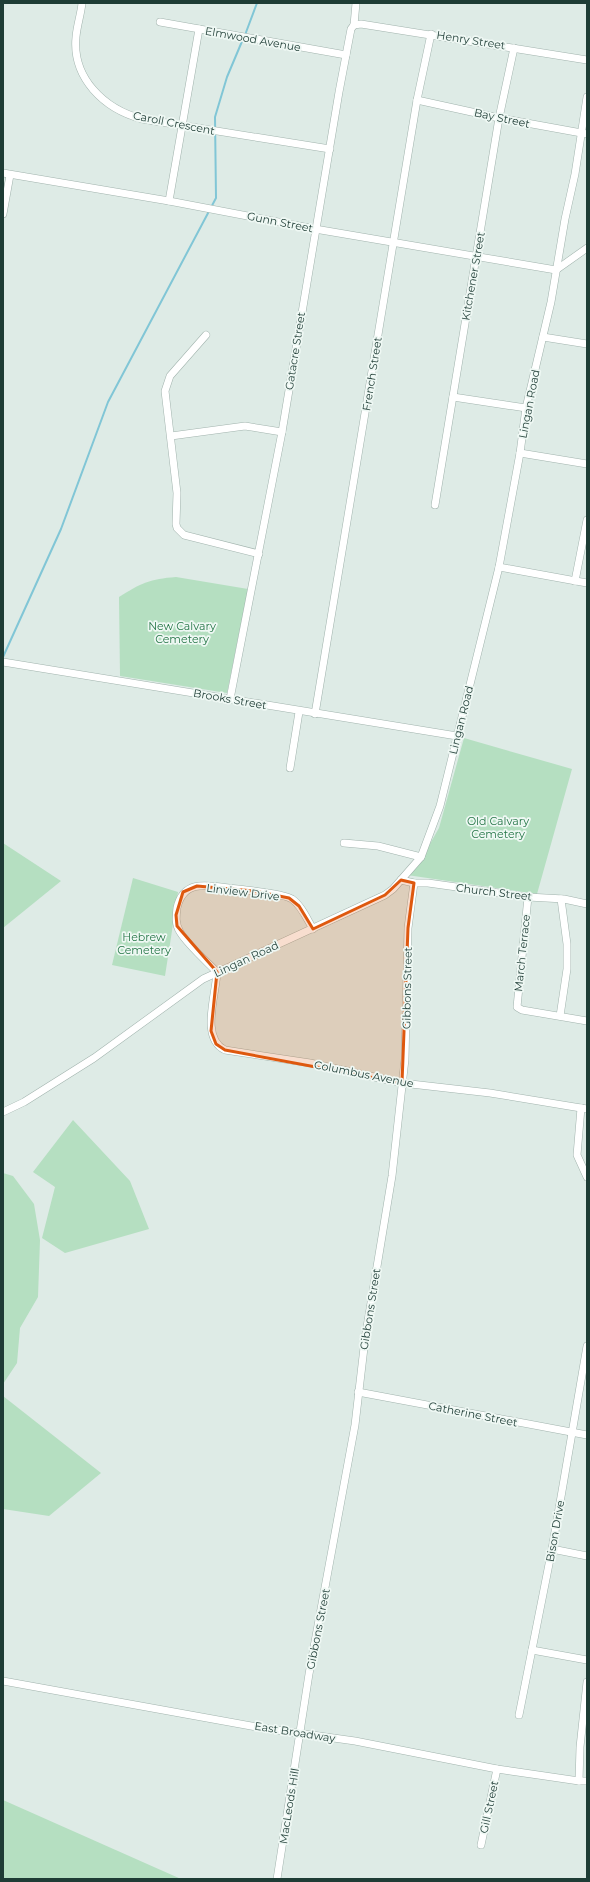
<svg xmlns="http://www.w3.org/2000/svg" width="590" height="1882" viewBox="0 0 590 1882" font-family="Montserrat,sans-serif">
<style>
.green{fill:#b5dfc1}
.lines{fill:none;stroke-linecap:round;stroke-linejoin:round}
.stream{stroke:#81c6d6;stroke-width:2}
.minor-casing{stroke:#a1b3ad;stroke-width:8}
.minor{stroke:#fff;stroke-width:7}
.marked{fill:#de580e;fill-opacity:0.2;stroke:#de580e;stroke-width:3;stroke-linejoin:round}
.labels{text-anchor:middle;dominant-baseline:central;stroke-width:3.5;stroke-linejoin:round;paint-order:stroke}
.street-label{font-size:11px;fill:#1e3c35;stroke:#eff8f4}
.park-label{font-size:11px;fill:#257647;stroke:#eff8f4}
</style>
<rect width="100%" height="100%" fill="#deebe6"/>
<!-- green -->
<g class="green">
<path d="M176 577 248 589 227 693 120 676 119 597C141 583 150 579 176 577Z"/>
<path d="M464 738 572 769 537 894 407 875 423 856 439 828Z"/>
<path d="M3 843 61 881 3 928Z"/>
<path d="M133 878 178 892 165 976 112 965Z"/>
<path d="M73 1120 130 1181 149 1229 65 1253 42 1238 55 1187 33 1172Z"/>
<path d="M3 1173 13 1176 34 1204 40 1240 38 1297 20 1328 17 1363 3 1384Z"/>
<path d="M3 1396 101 1473 49 1516 3 1509Z"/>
<path d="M3 1800 181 1879H3Z"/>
</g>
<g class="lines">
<!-- stream -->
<g class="stream">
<path d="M245 35 257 3"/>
<path d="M3 657 61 529 108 402 216 198 215 117 227 77 243 39"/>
</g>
<!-- minor casing -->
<g class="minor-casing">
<g id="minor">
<path d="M82 3C81 14 77 25 76 37 72 78 104 109 142 119L330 149"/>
<path d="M160 22 346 55"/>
<path d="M354 25 361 24 587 60"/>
<path d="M417 100 499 118 587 134"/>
<path d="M3 173 169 201 315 229 556 270"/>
<path d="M169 201 199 29"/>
<path d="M3 214 10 175"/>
<path d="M556 270 587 248"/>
<path d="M206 335 170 376 165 391 177 493 176 524 177 528 184 535 259 554"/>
<path d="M543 337 587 344"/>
<path d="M453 397 526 408"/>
<path d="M171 436 245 426 282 432"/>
<path d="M520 453 587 464"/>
<path d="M435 505 499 118 514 48"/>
<path d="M499 567 587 583"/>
<path d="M575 581 587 520"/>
<path d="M3 662 457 736"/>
<path d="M230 699 282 432 339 92 351 29 354 25 356 3"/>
<path d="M315 714 417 100 431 34"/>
<path d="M290 768 299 712"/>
<path d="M344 843 378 846 421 857"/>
<path d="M401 880 414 883H428L528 897 564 899 587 904"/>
<path d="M528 897 517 1007 522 1010 587 1021"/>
<path d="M217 972C216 995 200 1038 225 1050L310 1063 402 1083 490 1093 587 1109"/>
<path d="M217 972C205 960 188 945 180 932 175 924 176 916 177 908 184 876 213 887 238 889 251 891 282 893 292 899 301 905 307 919 313 929"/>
<path d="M560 1016 567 969V944L561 899"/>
<path d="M581 1108 577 1155 587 1177"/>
<path d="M3 1112 24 1102 94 1058 203 979 385 895 393 889 421 857 440 806 499 567 520 453 526 408 551 302 565 219 575 174 587 97"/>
<path d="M358 1392 587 1435"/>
<path d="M552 1549 587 1556"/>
<path d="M532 1650 587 1660"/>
<path d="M3 1681 262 1728 355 1741 497 1769 579 1781H587"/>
<path d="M519 1715 552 1549 587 1346"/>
<path d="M579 1781 580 1747 587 1682"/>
<path d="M481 1845 497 1769"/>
<path d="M277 1879 309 1674 355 1425 365 1339 392 1176 405 1059 408 928 414 883"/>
</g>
</g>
<!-- minor -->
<use href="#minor" class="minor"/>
</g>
<!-- marked area -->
<path class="marked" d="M401 880 414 883 408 928 402 1083 225 1050 216 1044 211 1031 217 972 177 926 176 915 183 892 197 886 254 891 289 898 299 906 313 929 385 895Z"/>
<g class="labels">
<!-- street labels -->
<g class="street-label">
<text transform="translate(253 39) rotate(10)">Elmwood Avenue</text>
<text transform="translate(471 40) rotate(9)">Henry Street</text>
<text transform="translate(502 118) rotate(12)">Bay Street</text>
<text transform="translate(174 123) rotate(11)">Caroll Crescent</text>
<text transform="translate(280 222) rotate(11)">Gunn Street</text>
<text transform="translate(473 276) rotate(-80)">Kitchener Street</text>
<text transform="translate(295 351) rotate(-81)">Gatacre Street</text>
<text transform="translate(372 374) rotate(-81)">French Street</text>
<text transform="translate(529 404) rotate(-79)">Lingan Road</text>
<text transform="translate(230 699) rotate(10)">Brooks Street</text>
<text transform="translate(461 720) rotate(-76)">Lingan Road</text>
<text transform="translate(243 892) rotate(7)">Linview Drive</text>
<text transform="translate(494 892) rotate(7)">Church Street</text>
<text transform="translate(522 953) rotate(-84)">March Terrace</text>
<text transform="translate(246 959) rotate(-25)">Lingan Road</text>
<text transform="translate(407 988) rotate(-89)">Gibbons Street</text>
<text transform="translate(364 1074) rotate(11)">Columbus Avenue</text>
<text transform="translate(370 1309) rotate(-81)">Gibbons Street</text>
<text transform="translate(473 1414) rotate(11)">Catherine Street</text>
<text transform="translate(555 1531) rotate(-80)">Bison Drive</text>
<text transform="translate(318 1629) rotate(-79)">Gibbons Street</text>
<text transform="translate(295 1732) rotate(9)">East Broadway</text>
<text transform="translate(289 1806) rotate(-81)">MacLeods Hill</text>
<text transform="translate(489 1807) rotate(-78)">Gill Street</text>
</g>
<!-- park labels -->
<g class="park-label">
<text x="182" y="626">New Calvary<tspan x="182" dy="13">Cemetery</tspan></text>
<text x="498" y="821">Old Calvary<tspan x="498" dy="13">Cemetery</tspan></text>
<text x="144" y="937">Hebrew<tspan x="144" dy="13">Cemetery</tspan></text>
</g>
</g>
<!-- border -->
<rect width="590" height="1882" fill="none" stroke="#1e3c35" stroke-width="8"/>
</svg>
